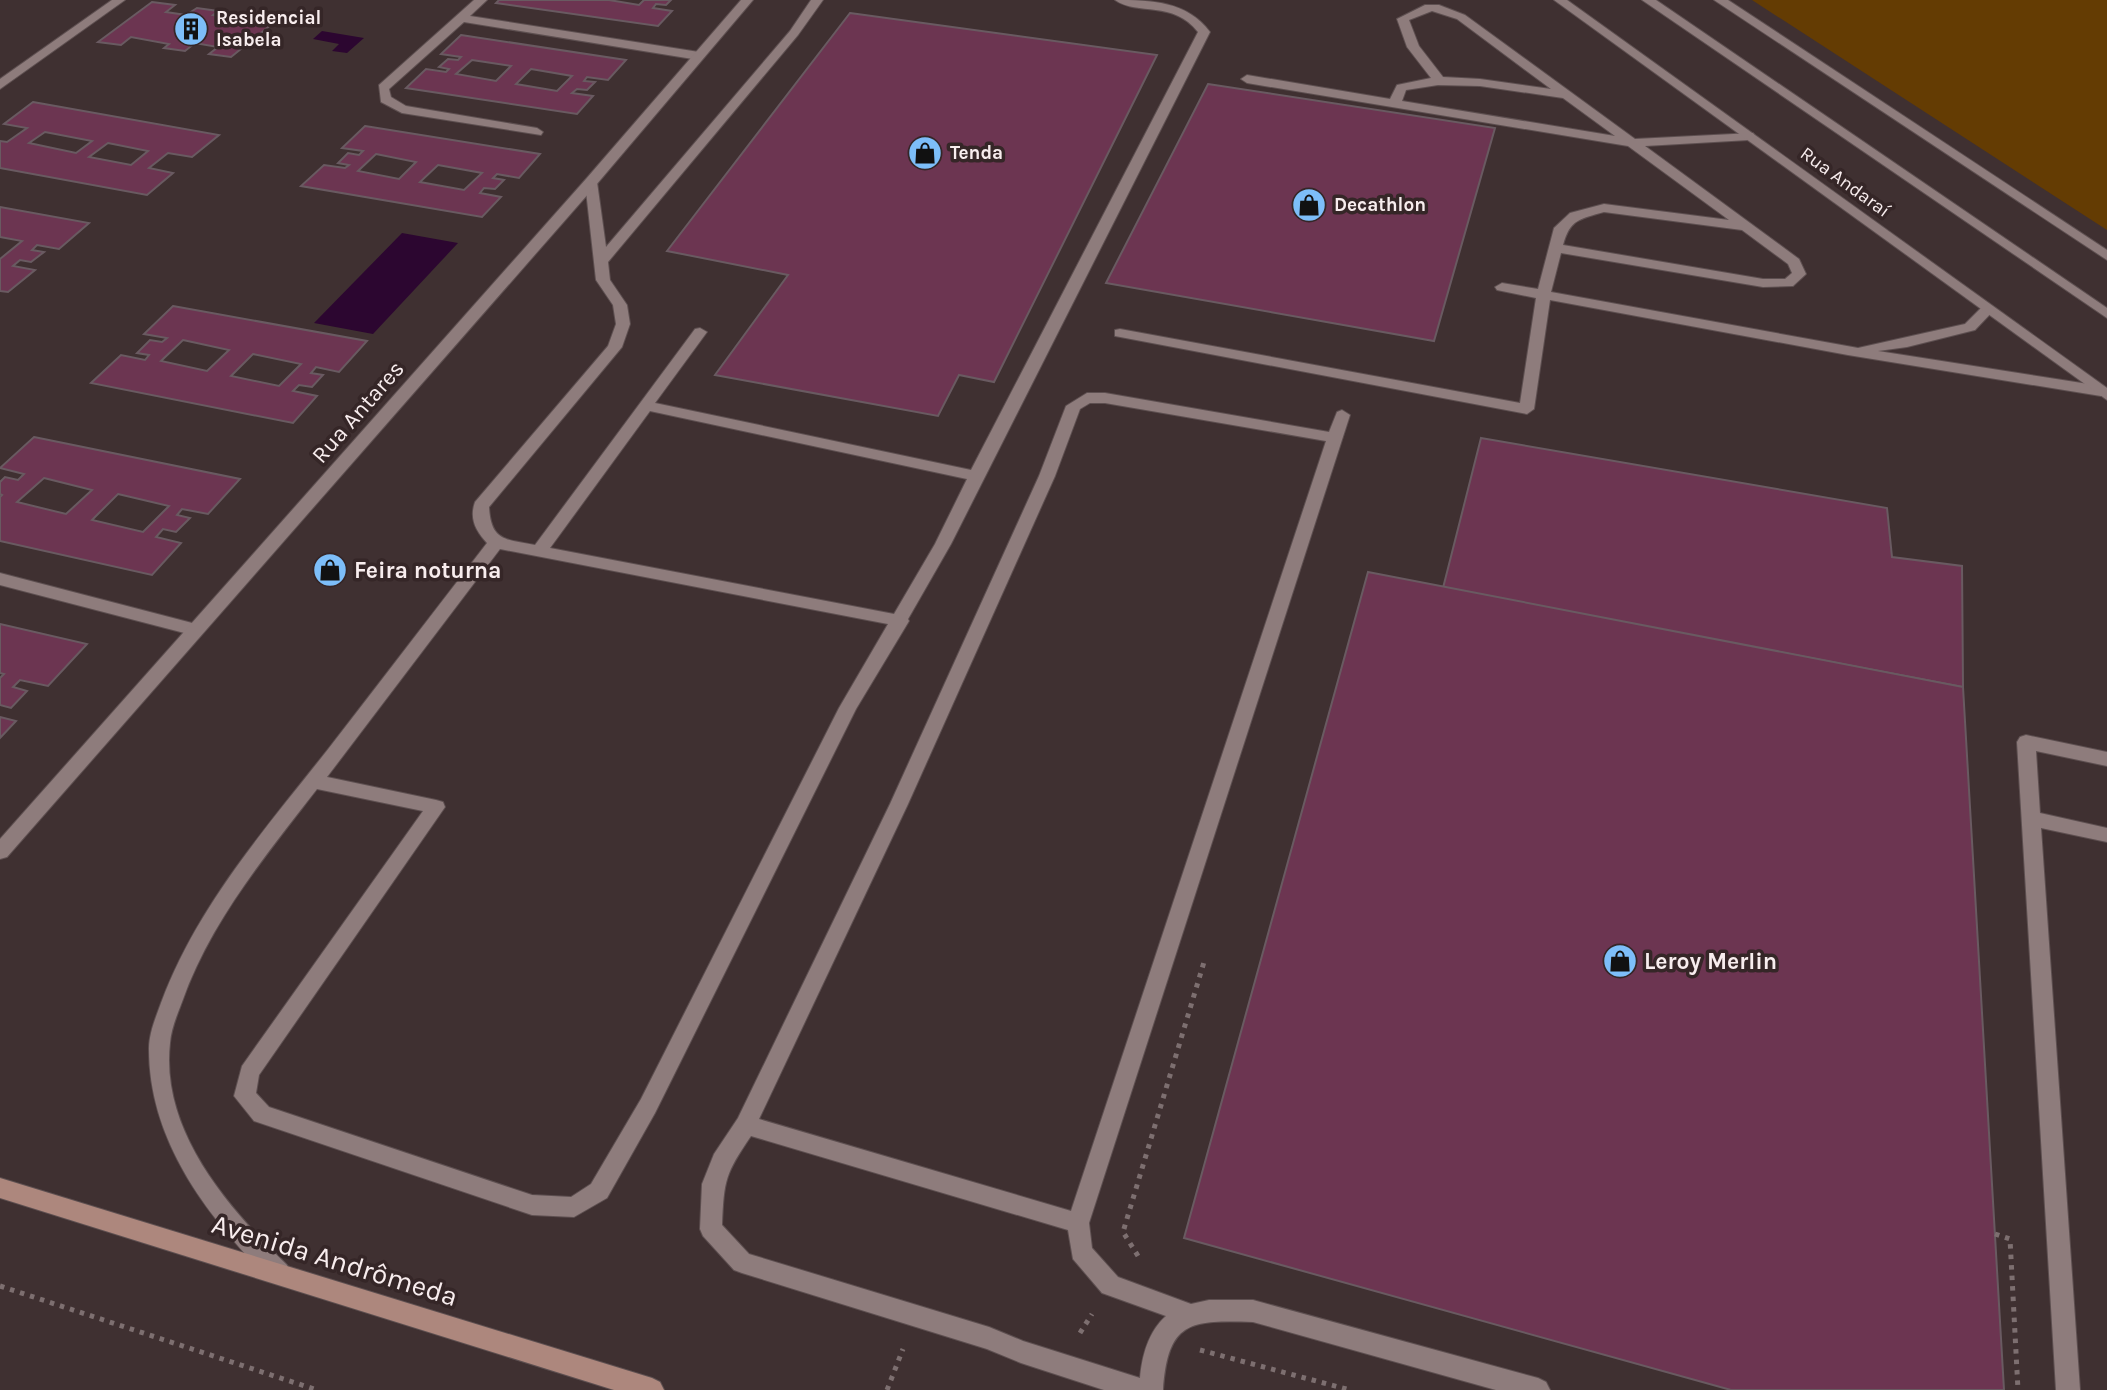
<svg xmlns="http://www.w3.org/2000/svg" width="2107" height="1390" viewBox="0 0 2107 1390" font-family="Karla,sans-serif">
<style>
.green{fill:#643c03}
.water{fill:#2c0630}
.building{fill:#6c3551;stroke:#695a61;stroke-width:2;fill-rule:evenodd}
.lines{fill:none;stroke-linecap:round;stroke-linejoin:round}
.lane-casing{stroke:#5d4f50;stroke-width:2}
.street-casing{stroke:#5d4f50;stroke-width:2}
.secondary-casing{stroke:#5d4f50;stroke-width:2}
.path{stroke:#7d6f70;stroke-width:5;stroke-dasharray:4.5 6;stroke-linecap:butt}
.lane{fill:#8e7c7c;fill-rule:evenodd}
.street{fill:#8e7c7c;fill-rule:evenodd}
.secondary{fill:#ad877d;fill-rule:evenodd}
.labels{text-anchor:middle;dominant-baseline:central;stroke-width:7;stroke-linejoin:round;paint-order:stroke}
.far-poi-label{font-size:19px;font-weight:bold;fill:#f8edee;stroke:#352627;text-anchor:start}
.far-street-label{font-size:19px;fill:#f8edee;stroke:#352627}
.street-label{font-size:23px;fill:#f8edee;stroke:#352627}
.poi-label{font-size:23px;font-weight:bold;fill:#f8edee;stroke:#352627;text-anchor:start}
.near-street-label{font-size:28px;fill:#f8edee;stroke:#352627}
</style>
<rect width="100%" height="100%" fill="#3f3031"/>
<!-- green -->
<path class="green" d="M1752 0H2107V230Z"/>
<!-- water -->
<g class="water">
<path d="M322 31 364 38 347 53 332 51 339 44 313 39Z"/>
<path d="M402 233 458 243 373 334 314 323Z"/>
</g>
<!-- building -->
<g class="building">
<path d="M499 0H609L639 5 644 0H671L666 5 656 4 653 8 672 11 658 26 496 3Z"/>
<path d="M152 2 175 5 166 12 186 15 197 8 218 11 213 15 247 20 257 12 282 16 231 57 209 54 218 47 195 43 185 51 164 48 169 44 131 37 121 45 98 42Z"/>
<path d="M850 13 1157 55 994 382 959 375 938 416 715 375 788 275 667 251Z"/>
<path d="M461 35 626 60 608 80 587 77 584 81 595 82 587 90 577 89 572 93 593 96 577 114 406 88 426 69 446 72 449 69 439 67 448 59 458 60 461 57 441 54ZM472 60 511 66 496 81 456 74ZM531 69 572 76 557 91 516 84Z"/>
<path d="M1208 84 1495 128 1434 341 1106 283Z"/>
<path d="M33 102 219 135 192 157 168 153 149 168 173 173 147 195 0 168V141L7 142 27 128 4 124ZM45 132 92 141 76 153 29 143ZM108 143 148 151 131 165 89 157Z"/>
<path d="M365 126 540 154 519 178 497 174 493 178 504 180 495 189 484 188 480 193 501 197 482 217 301 186 324 165 345 168 349 165 338 163 348 153 359 155 363 151 342 148ZM376 154 416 162 399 179 358 171ZM438 165 482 173 464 190 420 182Z"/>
<path d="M0 207 89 223 59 249 37 245 32 250 44 252 31 262 20 260 13 266 35 270 8 292 0 291V259L22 241 0 237Z"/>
<path d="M173 306 367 341 339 372 316 367 311 373 323 375 312 387 299 385 293 391 317 396 293 423 91 383 121 355 145 360 149 355 137 353 150 340 162 342 167 338 144 334ZM183 340 229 350 207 371 161 361ZM253 354 301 364 279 386 231 376Z"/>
<path d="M34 437 240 479 208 514 182 509 177 515 190 518 176 532 163 529 156 537 181 543 152 575 0 541V497L2 495 0 494V482L5 477 18 480 24 474 0 468ZM44 478 92 490 66 514 17 502ZM118 494 169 506 143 532 92 520Z"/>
<path d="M1481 438 1887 508 1892 557 1962 566 1963 687 1443 588Z"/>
<path d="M1368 572 1963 687 2004 1390H1731L1184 1238Z"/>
<path d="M0 624 87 644 48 686 20 680 13 687 27 691 11 708 0 705V678L4 674 0 673Z"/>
<path d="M0 717 16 721 0 738Z"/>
</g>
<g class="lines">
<!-- lane casing -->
<g class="lane-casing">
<g id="lane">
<path d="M474 0H487L470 16 699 52 705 56 699 60 464 22 389 89 391 97 406 106 537 128 543 132 541 135 402 113 381 102 379 85Z"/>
<path d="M811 0H823L798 35 608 262 610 280 627 305 630 324 622 347 489 507C491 542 506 539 535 545L695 329 700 328 707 332 655 403 971 470 1198 32C1173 0 1138 16 1115 0 1151 0 1187 1 1210 32L951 544 908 619 909 621 856 709 655 1113 607 1198 574 1217 532 1215 254 1121 234 1096 242 1066 423 811 317 789C266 855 210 922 182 1002 177 1015 171 1029 170 1043 160 1131 229 1209 287 1265L290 1273 287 1281 279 1284 271 1281C208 1217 149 1142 149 1049 149 1033 156 1017 161 1003 197 906 266 828 329 748 382 680 434 611 487 543 476 531 469 519 475 502L608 346 616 324 613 305 596 280 585 182 591 178 597 182 606 247 790 31ZM650 411 967 479 935 544 894 614 550 548ZM500 549 888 624 839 708 641 1099 591 1184 571 1197 532 1195 269 1107 256 1093 259 1075 445 807 443 802 436 800 327 777Z"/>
<path d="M1642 0H1656L2107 308V318Z"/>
<path d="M1425 5H1439L1465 15 1635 139 1753 133 1755 136 1749 140 1645 146 1799 259 1806 274 1793 286 1763 287 1561 253 1551 292 1858 348 1965 324 1983 306 1988 305 1995 309 1975 330 1907 347 1878 351 2101 386 2106 388 2107 393 2101 396 1848 355 1550 300 1534 409 1527 414 1115 336V330L1120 329 1520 403 1536 298 1497 290 1495 287 1502 283 1538 289 1554 228 1570 213 1604 204 1729 220 1628 146 1247 83 1241 79 1247 75 1390 99 1397 85 1431 78 1407 47 1397 19ZM1432 11 1457 19 1551 89 1480 79 1443 77 1419 46 1409 20ZM1438 85 1480 86 1563 98 1615 136 1402 101 1406 90ZM1604 212 1742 230 1788 264 1792 273 1785 279H1763L1563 245C1570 219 1580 219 1604 212Z"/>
<path d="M1087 393H1105L1329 432 1337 412 1342 410 1350 415 1089 1223 1092 1248 1118 1277 1191 1304 1209 1300H1253L1538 1378 1546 1382 1550 1390H1496L1253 1322C1190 1320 1168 1321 1163 1390H1104L1021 1363 987 1349 742 1273 734 1270 703 1236 700 1229 702 1184 714 1154 738 1118 890 804 1039 476 1066 406ZM1090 403H1105L1326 441 1071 1211 759 1119 908 804 1055 476 1080 409ZM751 1136 1068 1230 1073 1259 1102 1293 1166 1316C1148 1332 1142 1356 1140 1378L1023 1341 989 1327 749 1254 722 1225C724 1180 725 1174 751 1136Z"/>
<path d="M0 573 196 624 204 630 196 636 0 585Z"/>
<path d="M2026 735 2107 752V766L2036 751 2040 813 2107 828V842L2041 828 2080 1390H2056L2017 742 2020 737Z"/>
</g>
</g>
<!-- street casing -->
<g class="street-casing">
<g id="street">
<path d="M112 0H125L0 89V79Z"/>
<path d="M741 0H753L596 185 7 857 0 859V839L586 179Z"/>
<path d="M1554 0H1567L2107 388V400Z"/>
<path d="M1714 0H1728L2107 250V260Z"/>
</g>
</g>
<!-- secondary casing -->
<g class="secondary-casing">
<path id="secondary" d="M0 1178 652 1378 660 1382 664 1390H614L0 1198Z"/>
</g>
<!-- path -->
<g class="path">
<path d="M1995 1234 2010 1239 2018 1390"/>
<path d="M1138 1256 1123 1232 1204 962"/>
<path d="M0 1286 317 1390"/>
<path d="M1080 1333 1092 1314"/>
<path d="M1200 1350 1350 1390"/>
<path d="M887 1390 903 1349"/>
</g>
<!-- lane -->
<use href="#lane" class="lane"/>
<!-- street -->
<use href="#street" class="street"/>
<!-- secondary -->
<use href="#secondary" class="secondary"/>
</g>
<!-- icons -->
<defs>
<g id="building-disc" transform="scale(1.75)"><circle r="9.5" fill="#7dbef9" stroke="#352627"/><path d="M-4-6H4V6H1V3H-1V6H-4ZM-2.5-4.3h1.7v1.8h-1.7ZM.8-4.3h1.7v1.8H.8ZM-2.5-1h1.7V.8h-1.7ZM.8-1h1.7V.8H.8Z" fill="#111"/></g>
<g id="shop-disc" transform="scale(1.75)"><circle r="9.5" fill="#7dbef9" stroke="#352627"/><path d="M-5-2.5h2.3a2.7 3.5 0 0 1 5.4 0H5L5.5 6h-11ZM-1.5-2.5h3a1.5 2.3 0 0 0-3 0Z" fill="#111"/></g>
</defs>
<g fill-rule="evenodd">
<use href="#building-disc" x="191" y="29"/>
<use href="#shop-disc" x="925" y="153"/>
<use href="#shop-disc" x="1309" y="205"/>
<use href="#shop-disc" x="330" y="570"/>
<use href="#shop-disc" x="1620" y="961"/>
</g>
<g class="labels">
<!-- far-poi labels -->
<g class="far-poi-label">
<text x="216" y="18">Residencial<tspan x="216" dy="22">Isabela</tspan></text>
<text x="950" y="153">Tenda</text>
<text x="1334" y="205">Decathlon</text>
</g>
<!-- far-street labels -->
<g class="far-street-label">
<text transform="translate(1845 182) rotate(36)">Rua Andaraí</text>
</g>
<!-- street labels -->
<g class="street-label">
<text transform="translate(358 412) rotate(-49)">Rua Antares</text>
</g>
<!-- poi labels -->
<g class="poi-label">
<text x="354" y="570">Feira noturna</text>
<text x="1644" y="961">Leroy Merlin</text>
</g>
<!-- near-street labels -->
<g class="near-street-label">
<text transform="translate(335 1260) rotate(17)">Avenida Andrômeda</text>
</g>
</g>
</svg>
